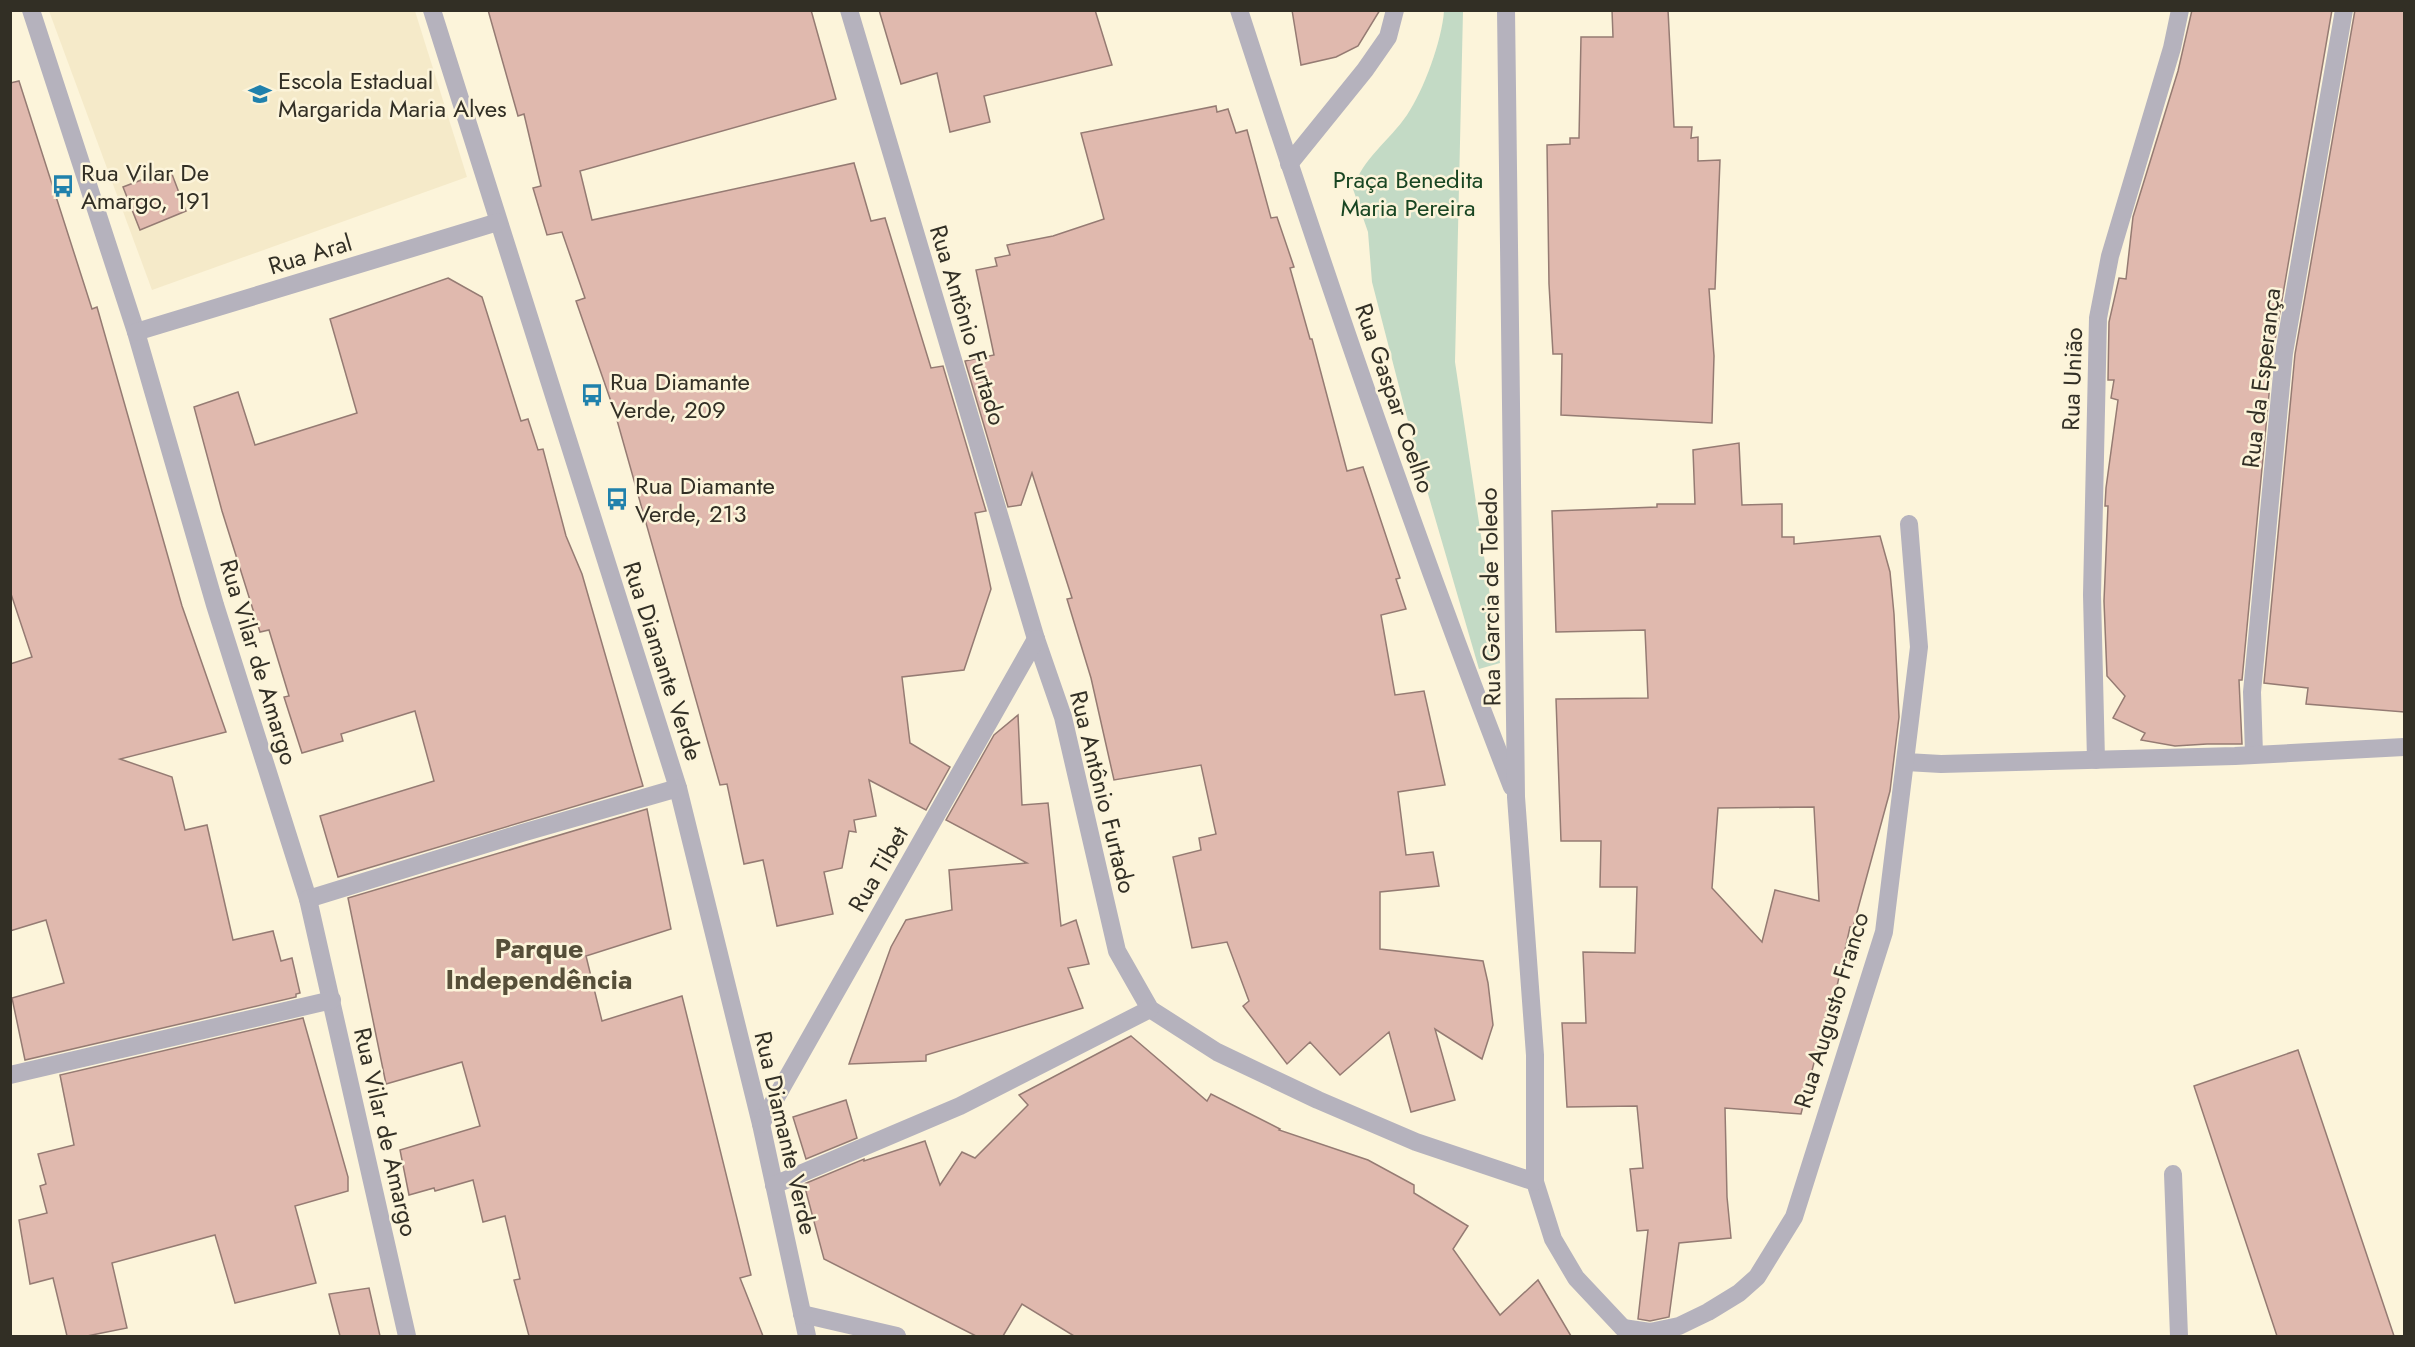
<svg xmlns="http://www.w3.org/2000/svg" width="2415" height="1347" viewBox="0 0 2415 1347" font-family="Jost,sans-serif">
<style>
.built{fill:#f5eac9}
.green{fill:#c3dac5}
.building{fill:#e0b9ae;stroke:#957b73;stroke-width:1.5;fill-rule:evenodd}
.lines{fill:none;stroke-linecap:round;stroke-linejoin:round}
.minor{stroke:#b5b2bd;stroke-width:18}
.labels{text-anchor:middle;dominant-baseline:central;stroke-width:5;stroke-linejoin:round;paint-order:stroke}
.poi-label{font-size:24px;fill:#322f25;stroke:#fcf4da;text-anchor:start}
.park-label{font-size:24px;fill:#184522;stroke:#fcf4da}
.street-label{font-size:24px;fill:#322f25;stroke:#fcf4da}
.quarter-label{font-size:27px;font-weight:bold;fill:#564f39;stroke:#fcf4da}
</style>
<rect width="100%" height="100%" fill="#fcf4da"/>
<!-- built -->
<path class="built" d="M49 11H415L467 177 152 290Z"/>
<!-- green -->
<path class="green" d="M1444 11H1463L1455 362 1500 663 1479 669 1417 456 1372 282 1368 232 1353 189C1362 159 1390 140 1407 115 1424 90 1442 40 1444 11Z"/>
<!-- building -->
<g class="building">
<path d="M488 10H811L836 99 580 171 592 220 854 163 871 221 885 218 931 368 943 366 986 511 975 513 991 589 964 670 902 677 910 743 950 767 926 810 869 780 876 816 854 820 856 832 849 831 842 868 824 872 833 914 777 926 763 860 744 864 727 784 720 785 615 413 576 301 585 298 562 232 547 235 533 188 541 186 524 114 518 116Z"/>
<path d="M879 10H1095L1112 65 984 96 990 122 950 132 937 73 901 84Z"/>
<path d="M1292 10H1380L1358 46 1336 57 1301 65Z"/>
<path d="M1612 10H1668L1674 127H1692L1691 138 1698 137V161L1720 160 1715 289H1709L1714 356 1712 423 1561 415 1562 354H1553L1549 284 1547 145 1570 144V138H1579L1581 37H1613Z"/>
<path d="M2192 10H2332L2273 352 2242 680H2239L2242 744H2207L2175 746 2141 740 2145 733 2113 718 2125 696 2107 676 2104 601 2108 506H2105L2106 488 2118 400 2111 398 2114 380H2108L2109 322 2119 278 2126 279 2133 217 2178 71Z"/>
<path d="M2355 10H2404V712L2306 704 2308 688 2264 683 2295 354Z"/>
<path d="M19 81 92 309 97 307 182 606 226 732 120 759 172 777 185 830 207 825 233 940 273 931 281 961 292 958 300 993 296 994V997L25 1060 12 998 64 983 46 920 10 931V664L32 657 10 591V83Z"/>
<path d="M1216 106 1217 112 1228 109 1236 133 1247 130 1271 218 1277 217 1294 267 1290 268 1310 339H1312L1347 471 1363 467 1400 578 1396 579 1406 609 1381 615 1395 695 1424 691 1445 785 1398 792 1406 855 1433 852 1439 886 1380 892V949L1483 961 1488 983 1493 1025 1482 1059 1435 1029 1455 1100 1411 1112 1389 1032 1340 1075 1310 1042 1287 1064 1243 1006 1249 1001 1227 942 1192 948 1173 857 1201 850 1199 838 1216 834 1201 765 1114 780 1091 678 1067 599 1072 598 1032 473 1021 505 1008 507 965 361 994 355 976 270 997 266 995 258 1010 255 1007 245 1053 236 1104 219 1081 133Z"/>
<path d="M170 169 186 211 140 230 123 187Z"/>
<path d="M448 278 482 297 521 421 528 419 538 450 543 449 566 536 582 574 643 786 338 877 320 816 434 781 415 711 341 734 343 741 302 753 284 697 289 696 269 630 260 632 222 511 194 407 238 392 255 445 357 413 330 319Z"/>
<path d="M1739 443 1742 505 1782 504V537H1794V544L1880 536 1890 572 1894 614 1899 717 1890 791 1853 927H1850L1834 1000H1830L1801 1114 1725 1108 1727 1197 1731 1238 1679 1243 1669 1317 1650 1321 1638 1319 1648 1230 1637 1231 1630 1169 1643 1168 1637 1106 1567 1107 1562 1023H1586L1583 952 1635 953 1637 887H1600L1601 841H1561L1556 699 1648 698 1645 630 1556 632 1552 511 1657 507V504H1695L1693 450ZM1814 807 1819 901 1775 890 1762 942 1712 888 1718 808Z"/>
<path d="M1018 715 1022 805 1048 803 1061 926 1076 920 1089 964 1068 968 1083 1008 926 1055V1061L849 1064 891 947 906 920 952 910 949 870 1027 863 946 820 994 735Z"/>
<path d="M647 809 671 929 586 956 602 1021 682 996 751 1275 740 1278 763 1336H529L514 1280 520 1279 505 1216 483 1222 473 1180 435 1191 434 1188 409 1195 400 1150 480 1126 462 1062 386 1084 348 898Z"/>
<path d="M303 1018 348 1177V1191L295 1206 316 1283 235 1303 215 1235 112 1263 127 1328 87 1336H67L53 1278 30 1284 19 1220 47 1213 40 1186 46 1184 38 1154 74 1145 60 1075Z"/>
<path d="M1131 1036 1207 1101 1211 1094 1280 1129 1279 1130 1368 1160 1414 1185V1193L1468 1226 1453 1249 1500 1315 1538 1280 1571 1336H1074L1022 1304 1003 1336H976L824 1259 804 1184 864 1159V1161L925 1141 940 1185 962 1152 975 1158 1028 1105 1019 1095Z"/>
<path d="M2298 1050 2394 1336H2277L2194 1086Z"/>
<path d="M846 1100 857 1138 806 1159 793 1117Z"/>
<path d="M369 1288 380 1336H340L329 1294Z"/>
</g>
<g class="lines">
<!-- minor -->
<g class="minor">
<path d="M31 10 136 332 215 605 308 899 407 1336"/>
<path d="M432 10 678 788 761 1124 807 1336"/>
<path d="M849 10 1036 639 1063 717 1117 951 1150 1009 1217 1052 1318 1100 1416 1142 1535 1182 1553 1239 1576 1278 1623 1328"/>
<path d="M1239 10C1324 271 1412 531 1512 787"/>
<path d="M1506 10 1516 797 1535 1055V1182"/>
<path d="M1289 164 1365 70 1388 37 1395 10"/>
<path d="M136 332 498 222"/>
<path d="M2254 754 2252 692 2284 353 2344 10"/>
<path d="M2096 760 2092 595 2098 318 2110 256 2172 48 2180 10"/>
<path d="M1906 762 1941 764 2235 756 2404 747"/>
<path d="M308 899 522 833 678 788"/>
<path d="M10 1075 332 1000"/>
<path d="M761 1124 1036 639"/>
<path d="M2173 1174 2179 1336"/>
<path d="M774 1185 960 1106 1150 1009"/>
<path d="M802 1314 897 1336"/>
<path d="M1623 1328 1650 1332 1679 1326 1708 1312 1739 1293 1757 1277 1794 1217 1884 932 1919 647 1909 524"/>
</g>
</g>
<!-- icons -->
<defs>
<g id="school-bare" transform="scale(1.8)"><path d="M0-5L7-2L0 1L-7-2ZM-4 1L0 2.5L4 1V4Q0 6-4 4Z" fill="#2081ac" stroke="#fcf4da" stroke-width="2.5" paint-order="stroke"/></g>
<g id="bus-bare" transform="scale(1.8)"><path d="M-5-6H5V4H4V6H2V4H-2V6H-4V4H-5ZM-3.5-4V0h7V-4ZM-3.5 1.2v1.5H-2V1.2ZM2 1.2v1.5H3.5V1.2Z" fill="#2081ac" stroke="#fcf4da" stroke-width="2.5" paint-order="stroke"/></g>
</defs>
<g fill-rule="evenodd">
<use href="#school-bare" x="260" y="94"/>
<use href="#bus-bare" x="63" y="186"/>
<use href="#bus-bare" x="592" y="395"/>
<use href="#bus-bare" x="617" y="499"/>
</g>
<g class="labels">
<!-- poi labels -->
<g class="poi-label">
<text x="278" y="80">Escola Estadual<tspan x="278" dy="28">Margarida Maria Alves</tspan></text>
<text x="81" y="172">Rua Vilar De<tspan x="81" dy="28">Amargo, 191</tspan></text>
<text x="610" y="381">Rua Diamante<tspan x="610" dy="28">Verde, 209</tspan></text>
<text x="635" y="485">Rua Diamante<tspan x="635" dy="28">Verde, 213</tspan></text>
</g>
<!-- park labels -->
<g class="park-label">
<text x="1408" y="179">Praça Benedita<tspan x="1408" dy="28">Maria Pereira</tspan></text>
</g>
<!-- street labels -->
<g class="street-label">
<text transform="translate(310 254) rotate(-17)">Rua Aral</text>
<text transform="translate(968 325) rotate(73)">Rua Antônio Furtado</text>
<text transform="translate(2261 378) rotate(-83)">Rua da Esperança</text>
<text transform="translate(2072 379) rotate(-88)">Rua União</text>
<text transform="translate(1395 398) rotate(71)">Rua Gaspar Coelho</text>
<text transform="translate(1490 597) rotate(-91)">Rua Garcia de Toledo</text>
<text transform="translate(663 661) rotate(72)">Rua Diamante Verde</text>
<text transform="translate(259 662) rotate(73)">Rua Vilar de Amargo</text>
<text transform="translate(1103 792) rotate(76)">Rua Antônio Furtado</text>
<text transform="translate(878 869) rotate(-60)">Rua Tibet</text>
<text transform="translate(1831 1010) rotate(-73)">Rua Augusto Franco</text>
<text transform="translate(386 1132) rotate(77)">Rua Vilar de Amargo</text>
<text transform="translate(786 1133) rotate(77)">Rua Diamante Verde</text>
</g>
<!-- quarter labels -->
<g class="quarter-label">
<text x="539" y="948">Parque<tspan x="539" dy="31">Independência</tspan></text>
</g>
</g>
<!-- border -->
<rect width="2415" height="1347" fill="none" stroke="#322f25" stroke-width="24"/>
</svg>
